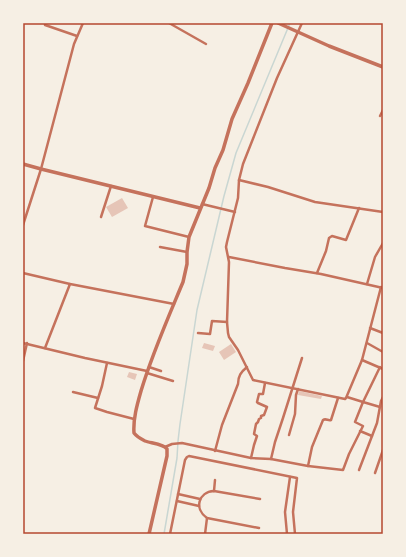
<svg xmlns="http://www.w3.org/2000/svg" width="406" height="557" viewBox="0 0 406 557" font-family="Commissioner,sans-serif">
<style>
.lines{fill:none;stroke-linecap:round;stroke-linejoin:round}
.stream{stroke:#c9d6d2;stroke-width:1.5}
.building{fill:#e6c5b7}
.minor{stroke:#c5725c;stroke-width:2.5}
.tertiary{stroke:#c5725c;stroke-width:3.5}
.neatline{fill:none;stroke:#b5482f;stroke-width:1.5}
</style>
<rect width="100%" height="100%" fill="#f6efe4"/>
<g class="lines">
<!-- stream -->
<path class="stream" d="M164 534 177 458 178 441 180 424 197 310 224 196 236 153 290 23"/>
</g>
<!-- building -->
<g class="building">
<path d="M122 198 128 208 112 217 106 207Z"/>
<path d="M204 343 215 346 213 351 202 348Z"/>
<path d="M231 344 236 352 224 360 219 352Z"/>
<path d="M129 372 137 374 135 380 127 377Z"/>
<path d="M299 391 322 396 321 399 298 395Z"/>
</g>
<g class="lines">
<!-- minor -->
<g class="minor">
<path d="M45 23V25L48 26 77 36"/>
<path d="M169 23 206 44"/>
<path d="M302 23 277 78 243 164 239 180 238 198 227 242 226 247 229 262 227 322 228 333 229 337 238 350 253 380 345 399 346 398 362 360 381 287"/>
<path d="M380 116 383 110"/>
<path d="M239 180 268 187 315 202 383 212"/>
<path d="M153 197 145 226 189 237"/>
<path d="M202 204 235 212"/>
<path d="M101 217 111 186"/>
<path d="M23 225 41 169 74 44 83 23"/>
<path d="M160 247 187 252"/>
<path d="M229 257 285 268 321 274 383 288"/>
<path d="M23 273 70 284 174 304"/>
<path d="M317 273 326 251 329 238 332 236 346 240 359 208"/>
<path d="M367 284 375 257 383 243"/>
<path d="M370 328 383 333"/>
<path d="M198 333 210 334 212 321 227 322"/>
<path d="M23 343 85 358 147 371"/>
<path d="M367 343 383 352"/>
<path d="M45 348 70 284"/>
<path d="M362 360 383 369"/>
<path d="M23 361 27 343"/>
<path d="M107 363 102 386 95 408 107 412 134 419"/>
<path d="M149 367 161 371"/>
<path d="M147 373 173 381"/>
<path d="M73 392 98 398"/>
<path d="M347 397 363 402 380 367"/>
<path d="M360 431 372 436"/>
<path d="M289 435 295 414 296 395 298 389"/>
<path d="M165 447 172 444 182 443 251 458 271 459 308 466 343 470 349 454 363 426 355 422 363 402 380 407"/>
<path d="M215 451 222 425 238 384C238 376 241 372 247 367"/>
<path d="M251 458 254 445 257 436 254 434 256 424 258 422 259 419 261 418V416L264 415 267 407 258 403 257 402 259 394H263L265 383"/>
<path d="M271 459 275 442 283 418 302 358"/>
<path d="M308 466 312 447 323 420C326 418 328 421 331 420L338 398"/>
<path d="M359 470 377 423 381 401 383 397"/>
<path d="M375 473 383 450"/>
<path d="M214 491 215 480"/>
<path d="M178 494 200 499"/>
<path d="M177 501 199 506"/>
<path d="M259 528 207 518C194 509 198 492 214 491L260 499"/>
<path d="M170 534 185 460 187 457 189 456 297 478 293 512 295 534"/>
<path d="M205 534 207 518"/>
<path d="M287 534 285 512 290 477"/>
</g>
<!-- tertiary -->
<g class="tertiary">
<path d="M278 23 329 46 383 67"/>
<path d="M23 164 41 169 200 208"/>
<path d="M149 534 167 456C167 454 167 451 167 449 164 444 150 443 145 441 141 439 137 437 134 433 133 419 137 405 141 391 152 354 168 318 183 282L187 264V252L189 237 209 188 215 168 223 150 232 119 248 83 272 23"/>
</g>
</g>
<!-- border -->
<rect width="406" height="557" fill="none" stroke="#f6efe4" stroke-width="48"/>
<rect x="24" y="24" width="358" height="509" class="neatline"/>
</svg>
